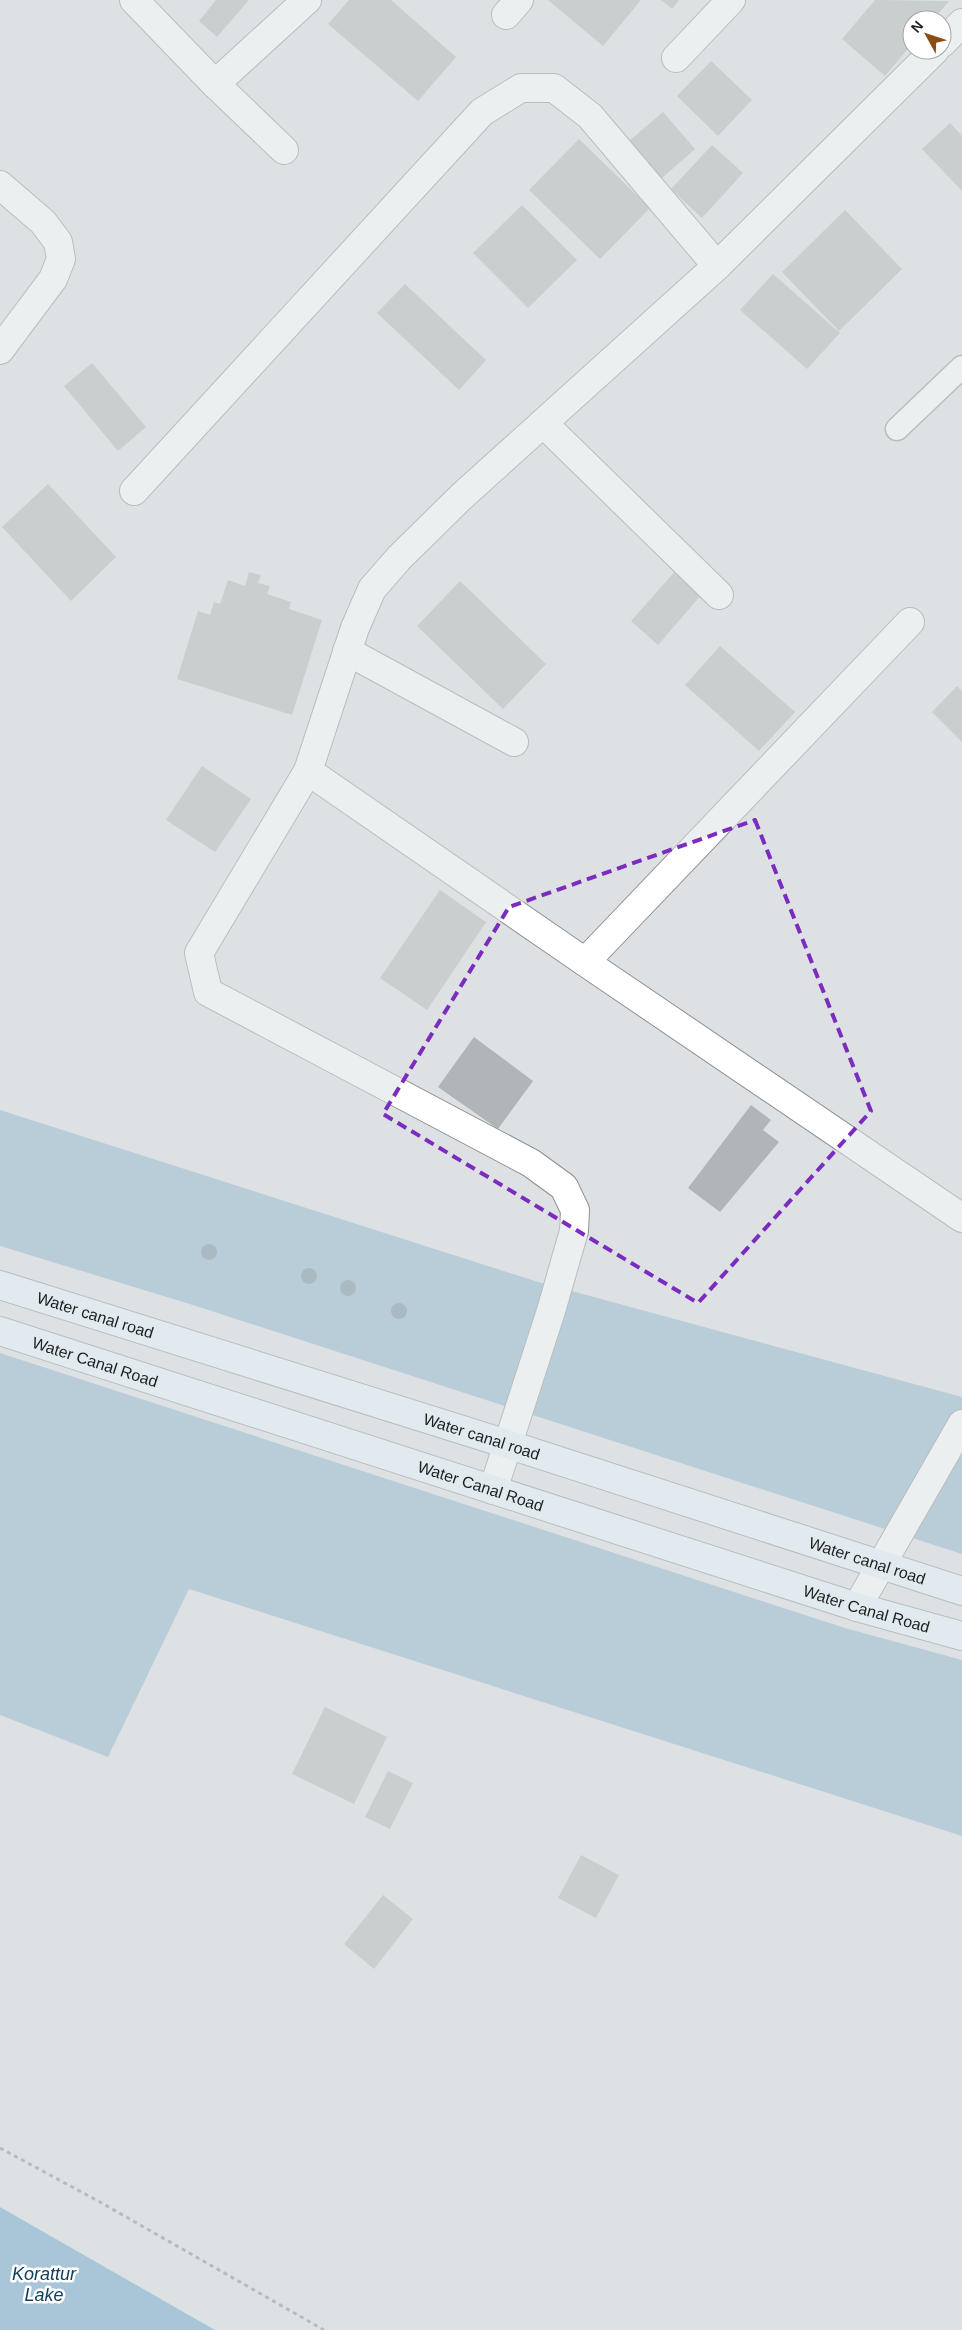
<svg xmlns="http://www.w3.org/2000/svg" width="962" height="2330" viewBox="0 0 962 2330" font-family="Arial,sans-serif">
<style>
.green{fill:#8fb4cb}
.water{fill:#6aa5ca}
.building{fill:#b1b5b7}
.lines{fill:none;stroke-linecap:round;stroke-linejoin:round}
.lane-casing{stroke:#8e9194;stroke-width:25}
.street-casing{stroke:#8e9194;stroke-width:30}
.secondary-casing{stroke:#8e9194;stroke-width:30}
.path{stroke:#898c8d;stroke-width:3;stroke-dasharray:4 4;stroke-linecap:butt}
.lane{stroke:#fff;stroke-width:22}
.street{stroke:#fff;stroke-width:28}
.secondary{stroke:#e7f5fd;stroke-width:28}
.tree{fill:#6d8a99}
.marked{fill:none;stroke:#7b2cbf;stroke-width:4;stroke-dasharray:10 6;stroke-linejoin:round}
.labels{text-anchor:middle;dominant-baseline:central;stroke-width:5;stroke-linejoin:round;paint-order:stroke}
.street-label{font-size:16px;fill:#1e1f20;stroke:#fff}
.water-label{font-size:18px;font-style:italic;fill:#10415a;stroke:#fff}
</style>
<rect width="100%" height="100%" fill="#dde1e3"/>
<!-- green -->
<g class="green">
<path d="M0 1110 535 1281 962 1397V1554L196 1306 0 1246Z"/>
<path d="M0 1353 845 1628 962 1660V1836L189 1589 108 1757 0 1715Z"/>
</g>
<!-- water -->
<path class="water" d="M0 2207 215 2330H0Z"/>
<!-- building -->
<g class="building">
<path d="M216 0H249L217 37 199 21Z"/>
<path d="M349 0H391L456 57 418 101 328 24Z"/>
<path d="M548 0H641L603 46Z"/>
<path d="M661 0H679L672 9Z"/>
<path d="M875 0 949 1 933 20H912V44L885 76 842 39Z"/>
<path d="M711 61 752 100 718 136 677 96Z"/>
<path d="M663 112 695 149 661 179 629 141Z"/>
<path d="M950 123 962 136V191L922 149Z"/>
<path d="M579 139 650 208 600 259 529 190Z"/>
<path d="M712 145 743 173 702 218 671 189Z"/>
<path d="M522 205 577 260 528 308 473 253Z"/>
<path d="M845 210 902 269 839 331 782 272Z"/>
<path d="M773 274 840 333 807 369 740 310Z"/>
<path d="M405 284 486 360 459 390 377 313Z"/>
<path d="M92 363 146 427 118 451 64 386Z"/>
<path d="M48 484 116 557 71 601 2 527Z"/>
<path d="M677 569 703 593 658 645 631 621Z"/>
<path d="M249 572 261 575 258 583 270 586 267 594 291 602 289 609 322 620 292 715 177 679 198 611 210 615 214 602 220 604 228 580 245 586Z"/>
<path d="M460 581 546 664 503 709 417 626Z"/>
<path d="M720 646 795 712 759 751 685 685Z"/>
<path d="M957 686 962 691V742L932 712Z"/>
<path d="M202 766 251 799 215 852 166 820Z"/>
<path d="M440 890 486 922 427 1010 380 978Z"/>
<path d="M474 1037 533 1081 498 1129 438 1087Z"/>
<path d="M751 1105 771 1120 763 1130 779 1142 720 1212 688 1188Z"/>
<path d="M325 1707 387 1737 354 1804 292 1774Z"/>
<path d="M388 1771 413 1783 390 1829 365 1817Z"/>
<path d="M581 1855 619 1875 596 1918 558 1898Z"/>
<path d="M383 1895 413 1919 374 1969 344 1944Z"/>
</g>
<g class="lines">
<!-- lane casing -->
<g class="lane-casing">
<path id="lane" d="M897 429 962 367"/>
</g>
<!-- street casing -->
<g class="street-casing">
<g id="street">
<path d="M134 0 215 84 284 150"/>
<path d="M506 15 519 0"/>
<path d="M942 43 962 23"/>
<path d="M676 58 731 0"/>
<path d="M215 84 307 0"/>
<path d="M0 185 43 222 58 242 61 259 53 279 0 350"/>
<path d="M543 423 719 595"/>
<path d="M134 491 482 112 521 88H554L590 116 717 266"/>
<path d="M347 651 514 742"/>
<path d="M308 771 585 962 962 1218"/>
<path d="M585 962 910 622"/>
<path d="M493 1490 551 1311 574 1231 575 1210 564 1187 531 1163 208 992 199 953 308 771 355 628 372 589 399 558 461 497 717 266 935 50"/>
<path d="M857 1607 962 1424"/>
</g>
</g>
<!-- secondary casing -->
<g class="secondary-casing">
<g id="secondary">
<path id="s1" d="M0 1285 507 1444 962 1591"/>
<path id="s2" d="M0 1331 857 1607 962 1636"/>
</g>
</g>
<!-- path -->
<path class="path" d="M0 2148 100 2202 324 2330"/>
<!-- lane -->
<use href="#lane" class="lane"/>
<!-- street -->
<use href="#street" class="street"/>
<!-- secondary -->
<use href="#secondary" class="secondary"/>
</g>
<!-- trees -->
<g class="tree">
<circle cx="209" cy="1252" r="8"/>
<circle cx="309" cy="1276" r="8"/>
<circle cx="348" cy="1288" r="8"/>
<circle cx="399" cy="1311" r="8"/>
</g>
<!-- marked area -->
<path d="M0 0H962V2330H0ZM755 820 871 1111 698 1303 383 1114 509 907Z" fill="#dde1e3" fill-opacity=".55" fill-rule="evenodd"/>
<path class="marked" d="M755 820 871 1111 698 1303 383 1114 509 907Z"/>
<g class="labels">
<!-- street labels -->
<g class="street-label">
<text stroke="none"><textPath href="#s1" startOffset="100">Water canal road</textPath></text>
<text stroke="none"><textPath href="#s2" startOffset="100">Water Canal Road</textPath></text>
<text stroke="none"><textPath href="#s1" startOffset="505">Water canal road</textPath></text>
<text stroke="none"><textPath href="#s2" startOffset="505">Water Canal Road</textPath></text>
<text stroke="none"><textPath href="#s1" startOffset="910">Water canal road</textPath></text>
<text stroke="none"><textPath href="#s2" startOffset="910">Water Canal Road</textPath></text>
</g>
<!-- water labels -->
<g class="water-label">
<text x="44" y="2274">Korattur<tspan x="44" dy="21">Lake</tspan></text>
</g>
</g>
<!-- north arrow -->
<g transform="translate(927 35) rotate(310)"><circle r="24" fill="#ffffff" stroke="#a5a5a6"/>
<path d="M0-4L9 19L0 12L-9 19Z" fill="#8c4d14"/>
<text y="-8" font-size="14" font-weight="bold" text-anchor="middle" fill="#1e1f20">N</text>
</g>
</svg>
